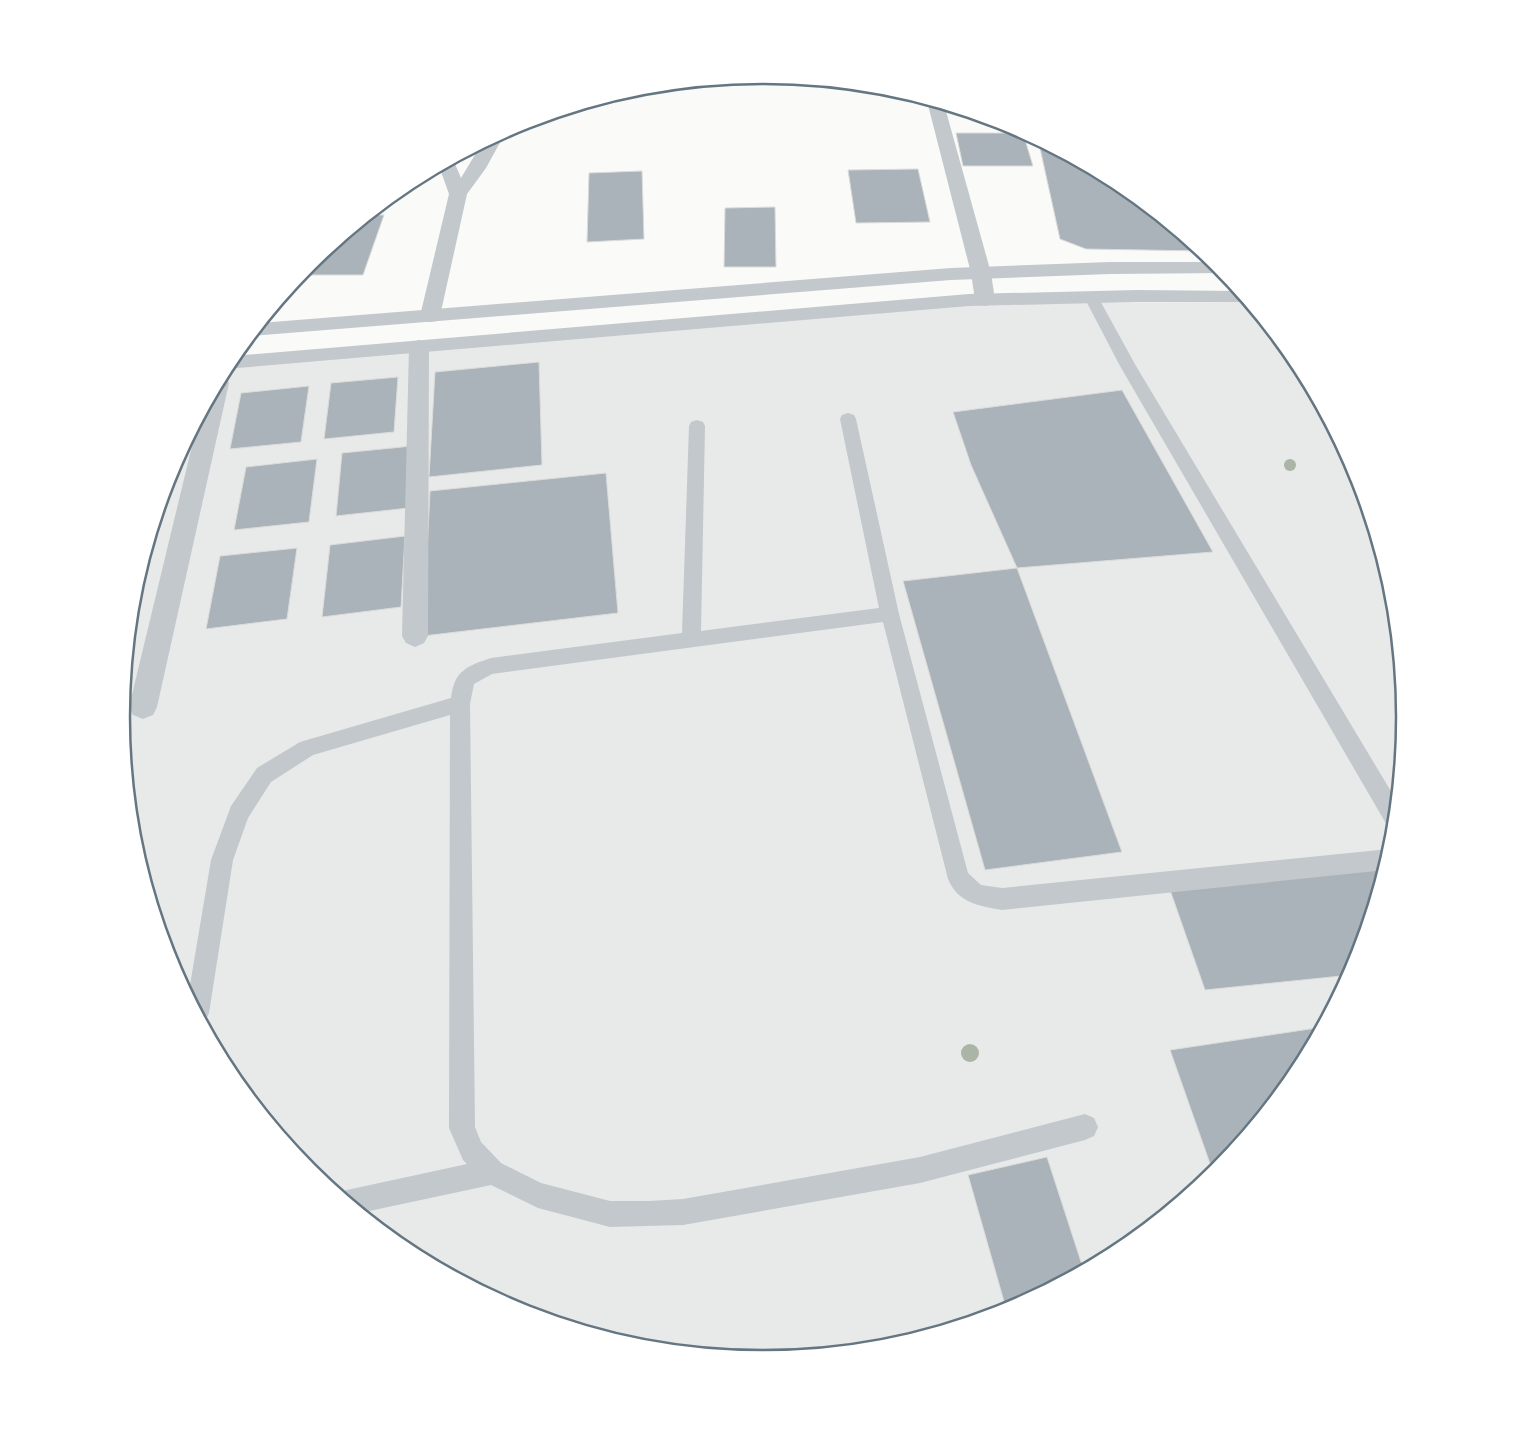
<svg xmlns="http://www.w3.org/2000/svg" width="1527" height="1435" viewBox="0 0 1527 1435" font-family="Ubuntu,sans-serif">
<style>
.built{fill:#e8e9e9}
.building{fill:#aab3b9;stroke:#dcdcda}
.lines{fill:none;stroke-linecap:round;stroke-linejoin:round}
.service{fill:#c3c8cc;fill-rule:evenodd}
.minor{fill:#c3c8cc;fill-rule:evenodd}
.tertiary{fill:#c3c8cc;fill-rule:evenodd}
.tree{fill:#aab4a7}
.rim{fill:none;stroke:#657683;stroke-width:2.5}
</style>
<rect width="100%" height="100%" fill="#fafaf8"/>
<!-- built -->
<path class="built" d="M1250 302 1298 361 1357 472 1394 592 1406 718 1394 843 1357 964 1298 1075 1218 1172 1120 1252 1009 1311 889 1348 763 1360 638 1348 517 1311 406 1252 309 1172 229 1074 170 963 133 843 121 717 133 592 170 471 226 366 982 303Z"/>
<!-- building -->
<g class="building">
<path d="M956 133H1023L1033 166H963Z"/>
<path d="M1038 139 1121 183 1203 251 1086 249 1060 239Z"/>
<path d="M918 169 930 222 856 223 848 170Z"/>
<path d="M642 171 644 239 587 242 589 173Z"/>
<path d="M775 207 776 267H724L725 208Z"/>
<path d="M367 215H384L363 275H299L309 263Z"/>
<path d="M539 362 542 465 429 477 435 372Z"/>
<path d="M398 377 394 432 324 439 331 383Z"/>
<path d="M309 386 301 442 230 449 241 393Z"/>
<path d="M1122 390 1213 552 1017 568 971 465 953 412Z"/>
<path d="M412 446 409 508 336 516 342 453Z"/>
<path d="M317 459 309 522 234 530 246 467Z"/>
<path d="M606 473 618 613 423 636 430 491Z"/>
<path d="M405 536 401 607 322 617 330 545Z"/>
<path d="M297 548 287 619 206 629 220 556Z"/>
<path d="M1017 568 1122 852 985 870 903 581Z"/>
<path d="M1386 868 1357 964 1351 975 1205 990 1170 890Z"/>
<path d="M1323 1027 1298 1075 1214 1175 1170 1050Z"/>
<path d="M1047 1157 1084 1271 1007 1312 968 1175Z"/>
</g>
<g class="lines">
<!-- service -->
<g class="service">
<path d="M1091 292 1096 294 1098 297 1136 366 1398 803 1395 829 1388 827 1120 366 1084 297 1086 294Z"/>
<path d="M848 413 854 415 856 419 899 614 968 873 981 885 1002 888 1389 849 1392 850 1386 870 1002 910C979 906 958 903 948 879L883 622 492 674 474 684 470 704 475 1127 481 1142 501 1163 541 1183 610 1201H649L683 1199 920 1157 1085 1114 1094 1118 1098 1127 1094 1136 1085 1140 920 1183 683 1225 610 1227 538 1208 491 1185 360 1213 338 1194 347 1190 467 1164 463 1160 449 1128 450 715 313 755 271 782 248 818 233 860 209 1013 205 1021 202 1023 188 997 211 860 231 806 257 768 300 742 451 698C454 671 467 666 491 658L682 633 689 426 691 422 697 420 703 422 705 426 701 631 879 608 840 419 842 415Z"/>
</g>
<!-- minor -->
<g class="minor">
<path d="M928 99 944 104 991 273 995 300 992 304 985 306 978 304 975 300 971 273 927 101Z"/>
<path d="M500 133 503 137 486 168 467 194 440 316 437 321 430 322 423 321 420 316 449 194 439 166 453 159 461 178 482 143Z"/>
<path d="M419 340 426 342 429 347 428 636 424 643 415 647 406 643 402 636 409 347 412 342Z"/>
<path d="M221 377 226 378 229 383 157 707 153 715 143 719 133 715 129 707 199 417Z"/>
</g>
<!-- tertiary -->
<g class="tertiary">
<path d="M1110 262H1216L1226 273 1110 274 951 280 250 336 260 323 951 268Z"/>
<path d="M1137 290 1240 291 1250 302H1137L969 306 225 369 233 356 969 294Z"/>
</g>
</g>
<!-- trees -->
<g class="tree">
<circle cx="1290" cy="465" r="6"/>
<circle cx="970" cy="1053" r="9"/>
</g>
<!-- crop -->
<path d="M0 0H1527V1435H0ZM130 717a633 633 0 1 1 1266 0a633 633 0 1 1-1266 0Z" fill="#fff" fill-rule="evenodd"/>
<path class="rim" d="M130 717a633 633 0 1 1 1266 0a633 633 0 1 1-1266 0Z"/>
</svg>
